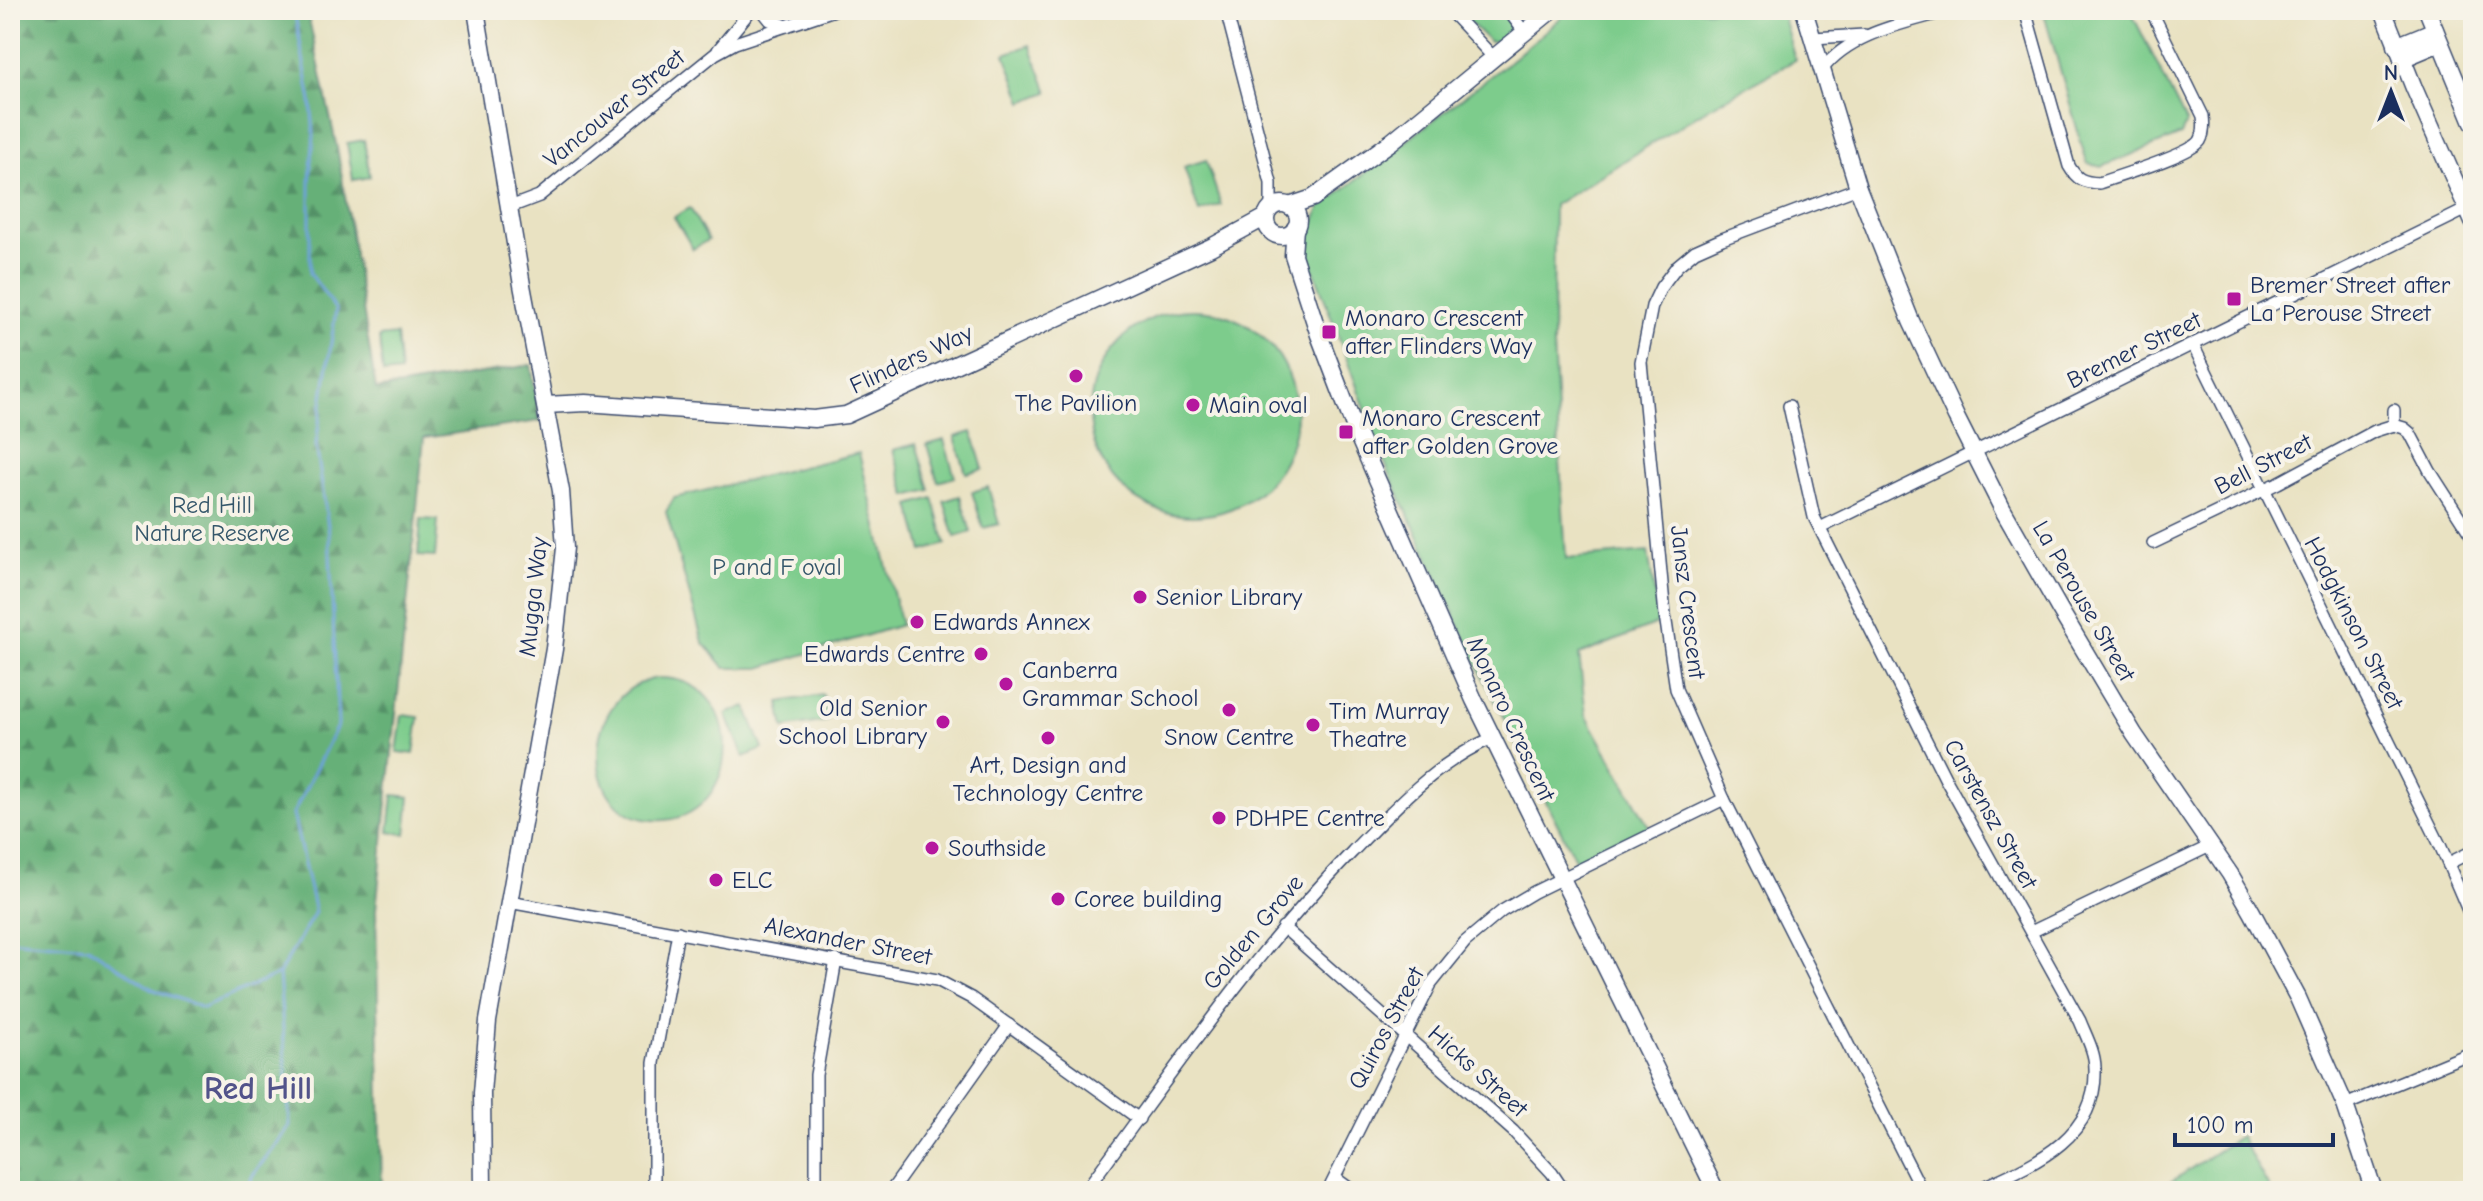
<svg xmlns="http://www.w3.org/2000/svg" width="2483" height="1201" viewBox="0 0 2483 1201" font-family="'Comic Neue',sans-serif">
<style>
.green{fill:#7dcc8c;stroke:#4c7e75;stroke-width:2}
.forest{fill:url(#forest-firs);stroke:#40706b;stroke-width:2}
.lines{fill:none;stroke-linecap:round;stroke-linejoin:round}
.stream{stroke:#6da2da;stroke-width:3}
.street-casing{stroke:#3a4a6d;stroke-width:14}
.secondary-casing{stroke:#3a4a6d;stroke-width:19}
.street{stroke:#fff;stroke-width:11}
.secondary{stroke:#fff;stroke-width:16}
.poi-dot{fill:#b5179e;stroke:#f7f3e8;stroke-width:3}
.labels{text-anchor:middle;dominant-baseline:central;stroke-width:8;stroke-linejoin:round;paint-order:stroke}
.street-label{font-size:24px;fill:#1b2f5e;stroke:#f7f3e8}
.poi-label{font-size:24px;fill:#1b2f5e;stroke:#f7f3e8;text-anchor:start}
.park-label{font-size:24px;fill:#34566a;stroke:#f7f3e8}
.district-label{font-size:32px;font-weight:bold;fill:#52538a;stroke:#f7f3e8}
</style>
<defs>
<pattern id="forest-firs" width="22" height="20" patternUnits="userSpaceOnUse" patternTransform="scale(2)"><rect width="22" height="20" fill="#66b078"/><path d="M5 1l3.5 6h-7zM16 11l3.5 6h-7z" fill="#539066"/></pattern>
</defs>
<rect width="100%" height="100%" fill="#f7f3e8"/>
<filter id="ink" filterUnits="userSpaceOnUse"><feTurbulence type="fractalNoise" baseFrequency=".0125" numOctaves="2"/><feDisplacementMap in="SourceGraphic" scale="16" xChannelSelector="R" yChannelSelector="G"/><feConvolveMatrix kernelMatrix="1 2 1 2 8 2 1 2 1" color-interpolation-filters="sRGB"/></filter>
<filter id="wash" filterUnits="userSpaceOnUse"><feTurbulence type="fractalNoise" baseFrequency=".006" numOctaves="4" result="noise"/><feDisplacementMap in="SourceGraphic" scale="32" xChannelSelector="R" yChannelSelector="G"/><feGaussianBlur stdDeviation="1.8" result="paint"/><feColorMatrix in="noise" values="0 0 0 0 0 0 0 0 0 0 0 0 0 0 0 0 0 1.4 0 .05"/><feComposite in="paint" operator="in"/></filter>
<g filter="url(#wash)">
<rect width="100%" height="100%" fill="#e9e2c2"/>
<!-- green -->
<g class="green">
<path d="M1457 10H1502L1510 20V32L1502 41H1489Z"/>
<path d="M1570 10H1781L1795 60 1707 109 1554 205 1553 346 1566 559 1648 552 1659 623 1579 655 1586 715 1651 830 1577 863 1479 669 1387 468 1305 246 1320 208 1515 57Z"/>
<path d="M2043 10H2130L2186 122 2181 135 2101 167 2087 163Z"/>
<path d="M1030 45 1048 92 1023 102 1005 54Z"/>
<path d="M364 140 370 177 353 180 347 143Z"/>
<path d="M1206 160 1221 205 1199 212 1184 167Z"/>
<path d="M690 208 708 240 693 249 674 217Z"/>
<circle cx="1193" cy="413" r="103"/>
<path d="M396 335 400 372 383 374 379 337Z"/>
<path d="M972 432 983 469 966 473 955 437Z"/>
<path d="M944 440 955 477 938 482 927 445Z"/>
<path d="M916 444 930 490 907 496 893 450Z"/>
<path d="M859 453 901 625 760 668H725L703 642 666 512 674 498Z"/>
<path d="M988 487 999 524 983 528 972 492Z"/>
<path d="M960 496 971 532 955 537 944 501Z"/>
<path d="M933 498 946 544 923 551 910 505Z"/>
<path d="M421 519 438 520 435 557 418 556Z"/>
<path d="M658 678C749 677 743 813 665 820 578 828 576 692 658 678Z"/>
<path d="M823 695 827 721 784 728 779 702Z"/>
<path d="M746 706 763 749 744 757 726 714Z"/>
<path d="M402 715 419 717 414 754 397 752Z"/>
<path d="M393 795 410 797 406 834 389 832Z"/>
<path d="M2240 1136 2271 1191H2157Z"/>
</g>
<!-- forest -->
<path class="forest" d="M10 10H307L338 153 376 390 531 365 540 421 424 438 376 910 382 1191H10Z"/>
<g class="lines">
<!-- stream -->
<g class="stream">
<path d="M602 14 620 16"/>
<path d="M10 940 88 947 152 989 203 1008 279 974 315 912 293 814 338 724 329 533 316 444 336 310 310 273V181L314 135 311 101 294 10"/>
<path d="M248 1191 252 1176 290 1126 279 974"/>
</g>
</g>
</g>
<g filter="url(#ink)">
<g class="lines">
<!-- street casing -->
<g class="street-casing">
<g id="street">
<path d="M762 10 770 20 787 26"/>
<path d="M1226 10 1271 183V209"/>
<path d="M1449 10 1495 59"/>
<path d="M1508 10 1525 33"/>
<path d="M2025 10 2069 166C2077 180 2083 182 2099 183 2118 176 2190 155 2200 141 2204 134 2204 124 2203 116L2151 10"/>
<path d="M1813 38 1864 35"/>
<path d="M718 50 751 10"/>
<path d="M1822 70C1850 32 1907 23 1950 10"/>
<path d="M1858 188 1722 239 1695 251 1677 266 1661 287 1652 306 1641 362 1665 615 1676 689 1724 799 1922 1191"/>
<path d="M510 207 539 196 715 54 735 43 834 10"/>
<path d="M2193 345 2440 845 2473 922"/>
<path d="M1789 406 1814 517 1945 778 2080 1021C2086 1036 2095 1052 2095 1068 2098 1141 2029 1166 1974 1191"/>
<path d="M2394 425 2404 428 2410 433 2430 471 2473 538"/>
<path d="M2394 425V410"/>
<path d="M1820 528 2467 209 2473 210"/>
<path d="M2153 543 2278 483 2375 431 2394 425"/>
<path d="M2449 863 2473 851"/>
<path d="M509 902 937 980 971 998 1139 1119"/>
<path d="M1283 927 1513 1131 1552 1173 1564 1191"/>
<path d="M2031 932 2210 846"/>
<path d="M2345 1105 2473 1052"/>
<path d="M1335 1178 1353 1191"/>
<path d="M654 1191V1063L678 932"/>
<path d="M816 1191V1075L836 960"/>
<path d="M891 1191 1009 1025"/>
<path d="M1085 1191C1171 1075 1251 956 1352 852 1393 809 1437 762 1492 738"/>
<path d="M1328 1191 1431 984 1465 942 1502 911 1534 892 1724 799"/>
</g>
</g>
<!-- secondary casing -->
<g class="secondary-casing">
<g id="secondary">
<path d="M476 10 522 285 561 491 565 548 554 649 488 1021 482 1093 483 1191"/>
<path d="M1804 10 1858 188 1911 321 1956 417 2003 510 2060 610 2134 734 2230 874 2252 912 2298 998 2345 1105 2374 1191"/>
<path d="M2383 10 2414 88 2473 222"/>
<path d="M2427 10 2473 122"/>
<path d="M2396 46 2435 30"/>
<path d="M2402 59 2440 43"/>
<circle cx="1282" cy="220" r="16"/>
<path d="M1289 206 1313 198 1391 142 1552 10"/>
<path d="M1295 228 1293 255 1319 335 1355 429 1474 700 1716 1191"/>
<path d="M545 405 586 403 814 419 846 415 1211 247 1266 217"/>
</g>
</g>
<!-- street -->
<use href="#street" class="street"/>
<!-- secondary -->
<use href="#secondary" class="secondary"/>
</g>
</g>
<!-- markers -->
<g class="poi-dot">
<rect x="2226" y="291" width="16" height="16" rx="4"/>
<rect x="1321" y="324" width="16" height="16" rx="4"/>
<circle cx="1076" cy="376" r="8"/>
<circle cx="1193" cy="405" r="8"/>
<rect x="1338" y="424" width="16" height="16" rx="4"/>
<circle cx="1140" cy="597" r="8"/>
<circle cx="917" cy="622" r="8"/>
<circle cx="981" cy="654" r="8"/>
<circle cx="1006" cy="684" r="8"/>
<circle cx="1229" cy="710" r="8"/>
<circle cx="943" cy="722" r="8"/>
<circle cx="1313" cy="725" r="8"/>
<circle cx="1048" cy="738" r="8"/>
<circle cx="1219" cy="818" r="8"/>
<circle cx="932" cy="848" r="8"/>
<circle cx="716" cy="880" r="8"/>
<circle cx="1058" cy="899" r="8"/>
</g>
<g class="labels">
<!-- street labels -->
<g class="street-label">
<text transform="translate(614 108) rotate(-39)">Vancouver Street</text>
<text transform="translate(2134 350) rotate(-26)">Bremer Street</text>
<text transform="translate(911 359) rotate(-25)">Flinders Way</text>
<text transform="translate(2263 464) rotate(-27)">Bell Street</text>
<text transform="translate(533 597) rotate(-84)">Mugga Way</text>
<text transform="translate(2084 601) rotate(60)">La Perouse Street</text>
<text transform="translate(1688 602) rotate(83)">Jansz Crescent</text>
<text transform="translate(2354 623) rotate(63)">Hodgkinson Street</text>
<text transform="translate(1511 719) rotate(65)">Monaro Crescent</text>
<text transform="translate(1991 814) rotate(61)">Carstensz Street</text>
<text transform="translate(1253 932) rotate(-50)">Golden Grove</text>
<text transform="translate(848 941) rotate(11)">Alexander Street</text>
<text transform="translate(1386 1028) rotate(-62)">Quiros Street</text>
<text transform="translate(1478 1071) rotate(42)">Hicks Street</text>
</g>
<!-- poi labels -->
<g class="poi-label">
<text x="2250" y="285">Bremer Street after<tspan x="2250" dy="28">La Perouse Street</tspan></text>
<text x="1345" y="318">Monaro Crescent<tspan x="1345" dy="28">after Flinders Way</tspan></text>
<text x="1076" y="403" text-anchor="middle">The Pavilion</text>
<text x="1209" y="405">Main oval</text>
<text x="1362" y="418">Monaro Crescent<tspan x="1362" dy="28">after Golden Grove</tspan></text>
<text x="1156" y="597">Senior Library</text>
<text x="933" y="622">Edwards Annex</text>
<text x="965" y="654" text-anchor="end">Edwards Centre</text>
<text x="1022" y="670">Canberra<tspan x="1022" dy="28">Grammar School</tspan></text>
<text x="927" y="708" text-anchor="end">Old Senior<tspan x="927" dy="28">School Library</tspan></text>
<text x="1329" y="711">Tim Murray<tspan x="1329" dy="28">Theatre</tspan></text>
<text x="1229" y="737" text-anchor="middle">Snow Centre</text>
<text x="1048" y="765" text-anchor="middle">Art, Design and<tspan x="1048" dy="28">Technology Centre</tspan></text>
<text x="1235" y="818">PDHPE Centre</text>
<text x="948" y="848">Southside</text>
<text x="732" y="880">ELC</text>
<text x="1074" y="899">Coree building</text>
</g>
<!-- park labels -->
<g class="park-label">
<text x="212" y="505">Red Hill<tspan x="212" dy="28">Nature Reserve</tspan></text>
<text x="777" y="567">P and F oval</text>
</g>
<!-- district labels -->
<g class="district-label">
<text x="258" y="1088">Red Hill</text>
</g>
</g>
<!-- margin -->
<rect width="2483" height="1201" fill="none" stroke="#f7f3e8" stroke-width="40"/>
<!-- north arrow -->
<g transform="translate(2391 92)" stroke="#f7f3e8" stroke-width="6" paint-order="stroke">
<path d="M0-6L14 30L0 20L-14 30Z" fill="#1b2f5e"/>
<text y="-12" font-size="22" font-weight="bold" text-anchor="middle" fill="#1b2f5e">N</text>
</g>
<!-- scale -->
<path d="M2175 1133v12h158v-12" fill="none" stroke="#1b2f5e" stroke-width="4"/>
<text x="2187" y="1133" font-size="24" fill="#1b2f5e" stroke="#f7f3e8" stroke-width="6" paint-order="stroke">100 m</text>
</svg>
